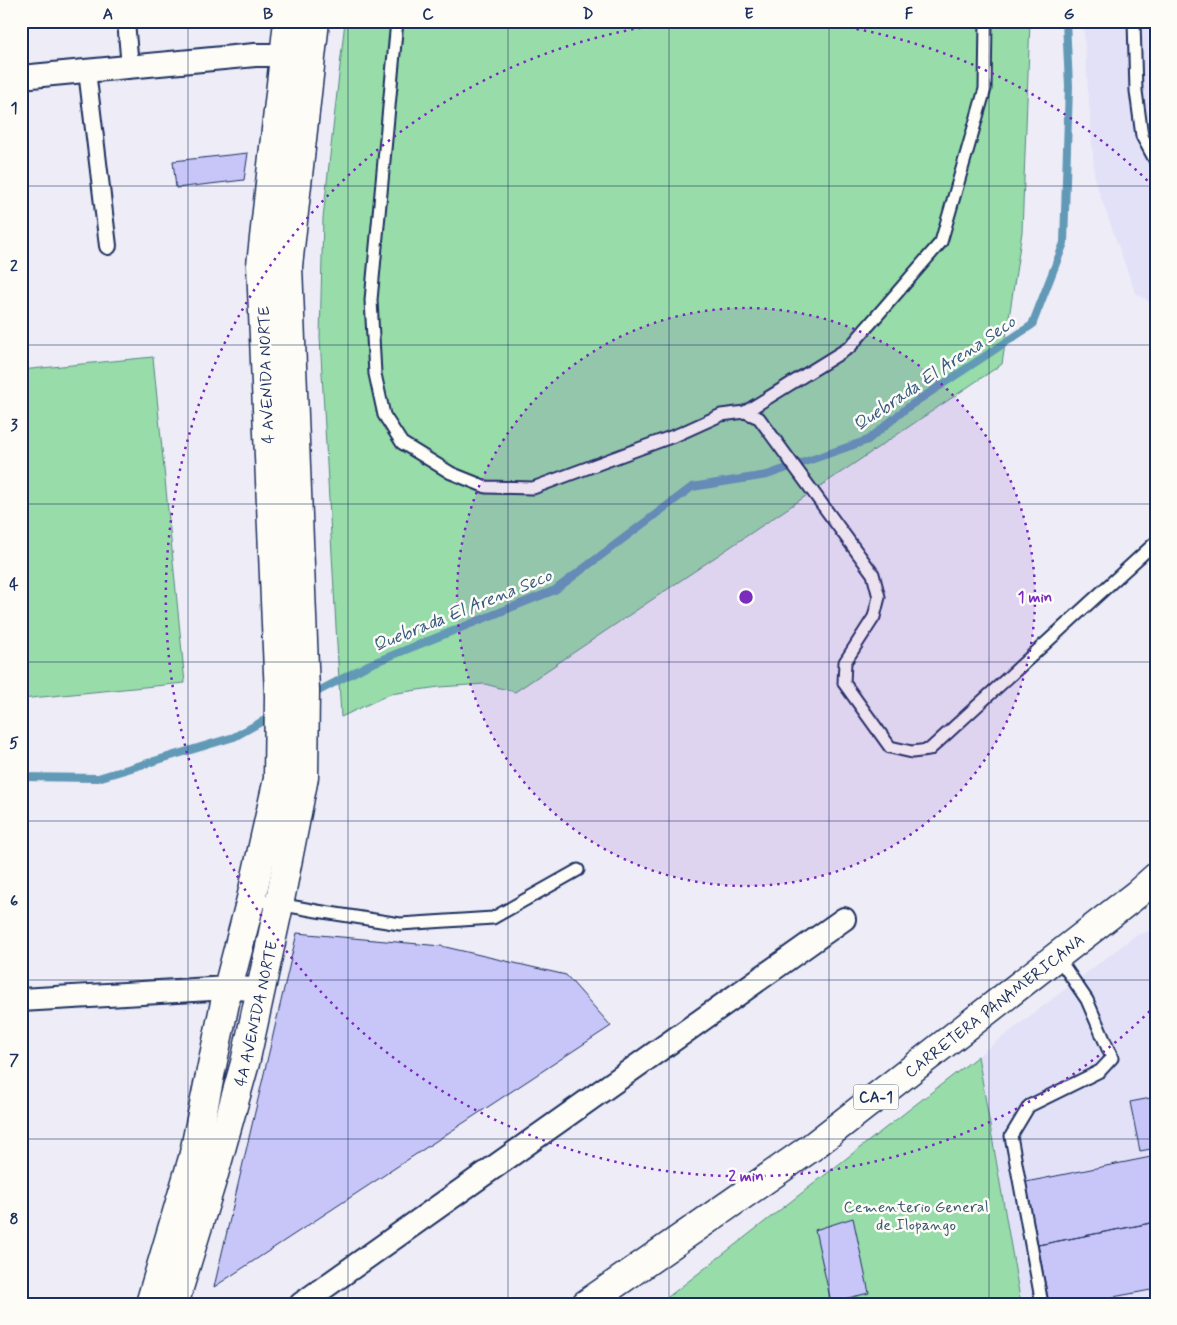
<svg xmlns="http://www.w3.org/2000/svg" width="1177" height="1325" font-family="Mynerve,sans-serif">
<rect width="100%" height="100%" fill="#edecf7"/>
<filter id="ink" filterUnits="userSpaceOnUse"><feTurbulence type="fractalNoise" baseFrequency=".02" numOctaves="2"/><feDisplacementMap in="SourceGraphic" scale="10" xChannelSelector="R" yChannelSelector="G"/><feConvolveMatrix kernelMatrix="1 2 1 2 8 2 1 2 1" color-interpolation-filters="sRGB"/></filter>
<g filter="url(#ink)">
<path fill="#e2e1f7" d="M1083,21H1156V307L1135,292L1095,181Z
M1156,929V1304H1021L978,1056L1136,935Z"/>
<path fill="#97dca9" stroke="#598684" d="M345,21H1030L1022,232L1002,364L515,692L485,684L439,687L390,694L341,717L320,337L323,218Z
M153,357L185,683L21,699V370Z
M978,1056L1021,1304H668V1297Z"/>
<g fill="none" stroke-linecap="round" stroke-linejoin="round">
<path stroke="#6299b6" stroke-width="8" d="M311,695L368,665L555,590L692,487L767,475L868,440L908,407L1032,325L1064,243L1069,86L1066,21
M21,777L98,778L234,737L272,716"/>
</g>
<path fill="#c8c6f8" stroke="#1b2f5e" d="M248,153L244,180L176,188L173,161Z
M297,933L441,946L566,975L611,1026L214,1287Z
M1156,1097V1148L1140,1151L1130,1102Z
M1156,1156V1222L1038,1245L1026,1182Z
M853,1218L869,1293L831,1302L815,1230Z
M1156,1222V1289L1076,1304H1049L1038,1245Z"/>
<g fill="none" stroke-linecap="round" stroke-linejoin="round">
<defs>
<path id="service" d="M397,21L371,300L375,374L384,415L402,443L451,473L486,487L533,488L679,434L721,415L745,412L850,347L941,242L985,89L986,21
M1134,21L1136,91L1142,136L1156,162
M745,412L759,418L873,574L879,597L874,617L845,662L844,683L890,747L912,752L929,750L1156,542
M251,899L317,911L400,924L493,918L578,870
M1042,1304L1011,1136L1029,1106L1100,1071L1112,1058L1087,1000L1057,956"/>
<path id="pedestrian" d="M126,21L130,67
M87,71L108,246"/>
<path id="minor" d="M21,77L255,55H283L302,57
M21,1000L228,988L261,989
M301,1304L844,919"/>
<g id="primary">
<path d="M150,1304L193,1158L228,988L251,899L278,779L279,696L261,265L288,21"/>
<path id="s1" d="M174,1304L214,1174L245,1063L279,905L304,777L305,691L288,266L315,21"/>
</g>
<g id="trunk">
<path id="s2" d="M586,1304L812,1147L1137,894L1156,877"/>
</g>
</defs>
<use href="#service" stroke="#1b2f5e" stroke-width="15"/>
<use href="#pedestrian" stroke="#1b2f5e" stroke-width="20"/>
<use href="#minor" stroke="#1b2f5e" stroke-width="26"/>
<use href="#primary" stroke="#1b2f5e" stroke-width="31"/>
<use href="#trunk" stroke="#1b2f5e" stroke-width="31"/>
<use href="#service" stroke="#fdfcf7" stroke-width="11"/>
<use href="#pedestrian" stroke="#fdfcf7" stroke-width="16"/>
<use href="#minor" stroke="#fdfcf7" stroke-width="22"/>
<use href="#primary" stroke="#fdfcf7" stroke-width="28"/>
<use href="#trunk" stroke="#fdfcf7" stroke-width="28"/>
</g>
</g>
<path fill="none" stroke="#1b2f5e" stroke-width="1" stroke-opacity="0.55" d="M188,21V1304M348,21V1304M508,21V1304M669,21V1304M829,21V1304M989,21V1304M21,186H1156M21,345H1156M21,504H1156M21,662H1156M21,821H1156M21,980H1156M21,1139H1156"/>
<circle cx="746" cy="597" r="289" fill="#7b2cbf" fill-opacity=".12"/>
<g fill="none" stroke="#7b2cbf" stroke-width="2.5" stroke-dasharray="2.5 5">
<circle cx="746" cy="597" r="289"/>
<path d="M1155 1006A579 579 0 1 1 680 22M812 22A579 579 0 0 1 1155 188"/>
</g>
<g text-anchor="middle" stroke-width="5" stroke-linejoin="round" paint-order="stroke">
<rect fill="#fdfcf7" stroke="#5f6c8c" stroke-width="1" x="853.5" y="1084.5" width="45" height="25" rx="4"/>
<g font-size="15" font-weight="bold" fill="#1b2f5e">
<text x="876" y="1102">CA-1</text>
</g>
<g font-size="16" fill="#1b2f5e" stroke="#fdfcf7">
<text transform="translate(265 375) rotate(-92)" y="6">4 AVENIDA NORTE</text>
<text dy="6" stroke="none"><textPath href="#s2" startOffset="506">CARRETERA PANAMERICANA</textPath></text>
<text dy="6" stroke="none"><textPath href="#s1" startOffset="302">4A AVENIDA NORTE</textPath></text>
</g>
<g font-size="16" fill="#3a5a71" stroke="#fdfcf7">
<text x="916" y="1212">Cementerio General<tspan x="916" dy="18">de Ilopango</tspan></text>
</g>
<g font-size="18" font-style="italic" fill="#385b82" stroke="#fdfcf7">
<text transform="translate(934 373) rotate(-34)" y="6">Quebrada El Arena Seco</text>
<text transform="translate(462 610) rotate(-22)" y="6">Quebrada El Arena Seco</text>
</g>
</g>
<circle cx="746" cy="597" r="8" fill="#7b2cbf" stroke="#fdfcf7" stroke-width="2.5"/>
<g font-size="15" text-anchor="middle" font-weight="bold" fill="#7b2cbf" stroke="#fdfcf7" stroke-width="5" stroke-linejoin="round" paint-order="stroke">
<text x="1035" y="602">1 min</text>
<text x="746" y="1181">2 min</text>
</g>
<rect width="1177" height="1325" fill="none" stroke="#fdfcf7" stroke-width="55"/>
<rect x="28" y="28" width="1122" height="1270" fill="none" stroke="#1b2f5e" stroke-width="2"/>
<g font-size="16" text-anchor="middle" font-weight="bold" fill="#1b2f5e">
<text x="108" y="19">A</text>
<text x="268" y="19">B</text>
<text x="428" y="19">C</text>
<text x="588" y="19">D</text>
<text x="749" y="19">E</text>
<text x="909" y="19">F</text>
<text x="1069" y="19">G</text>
<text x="14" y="113">1</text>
<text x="14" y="271">2</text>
<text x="14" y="430">3</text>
<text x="14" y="589">4</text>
<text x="14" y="748">5</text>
<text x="14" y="906">6</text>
<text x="14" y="1065">7</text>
<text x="14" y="1224">8</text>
</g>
</svg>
